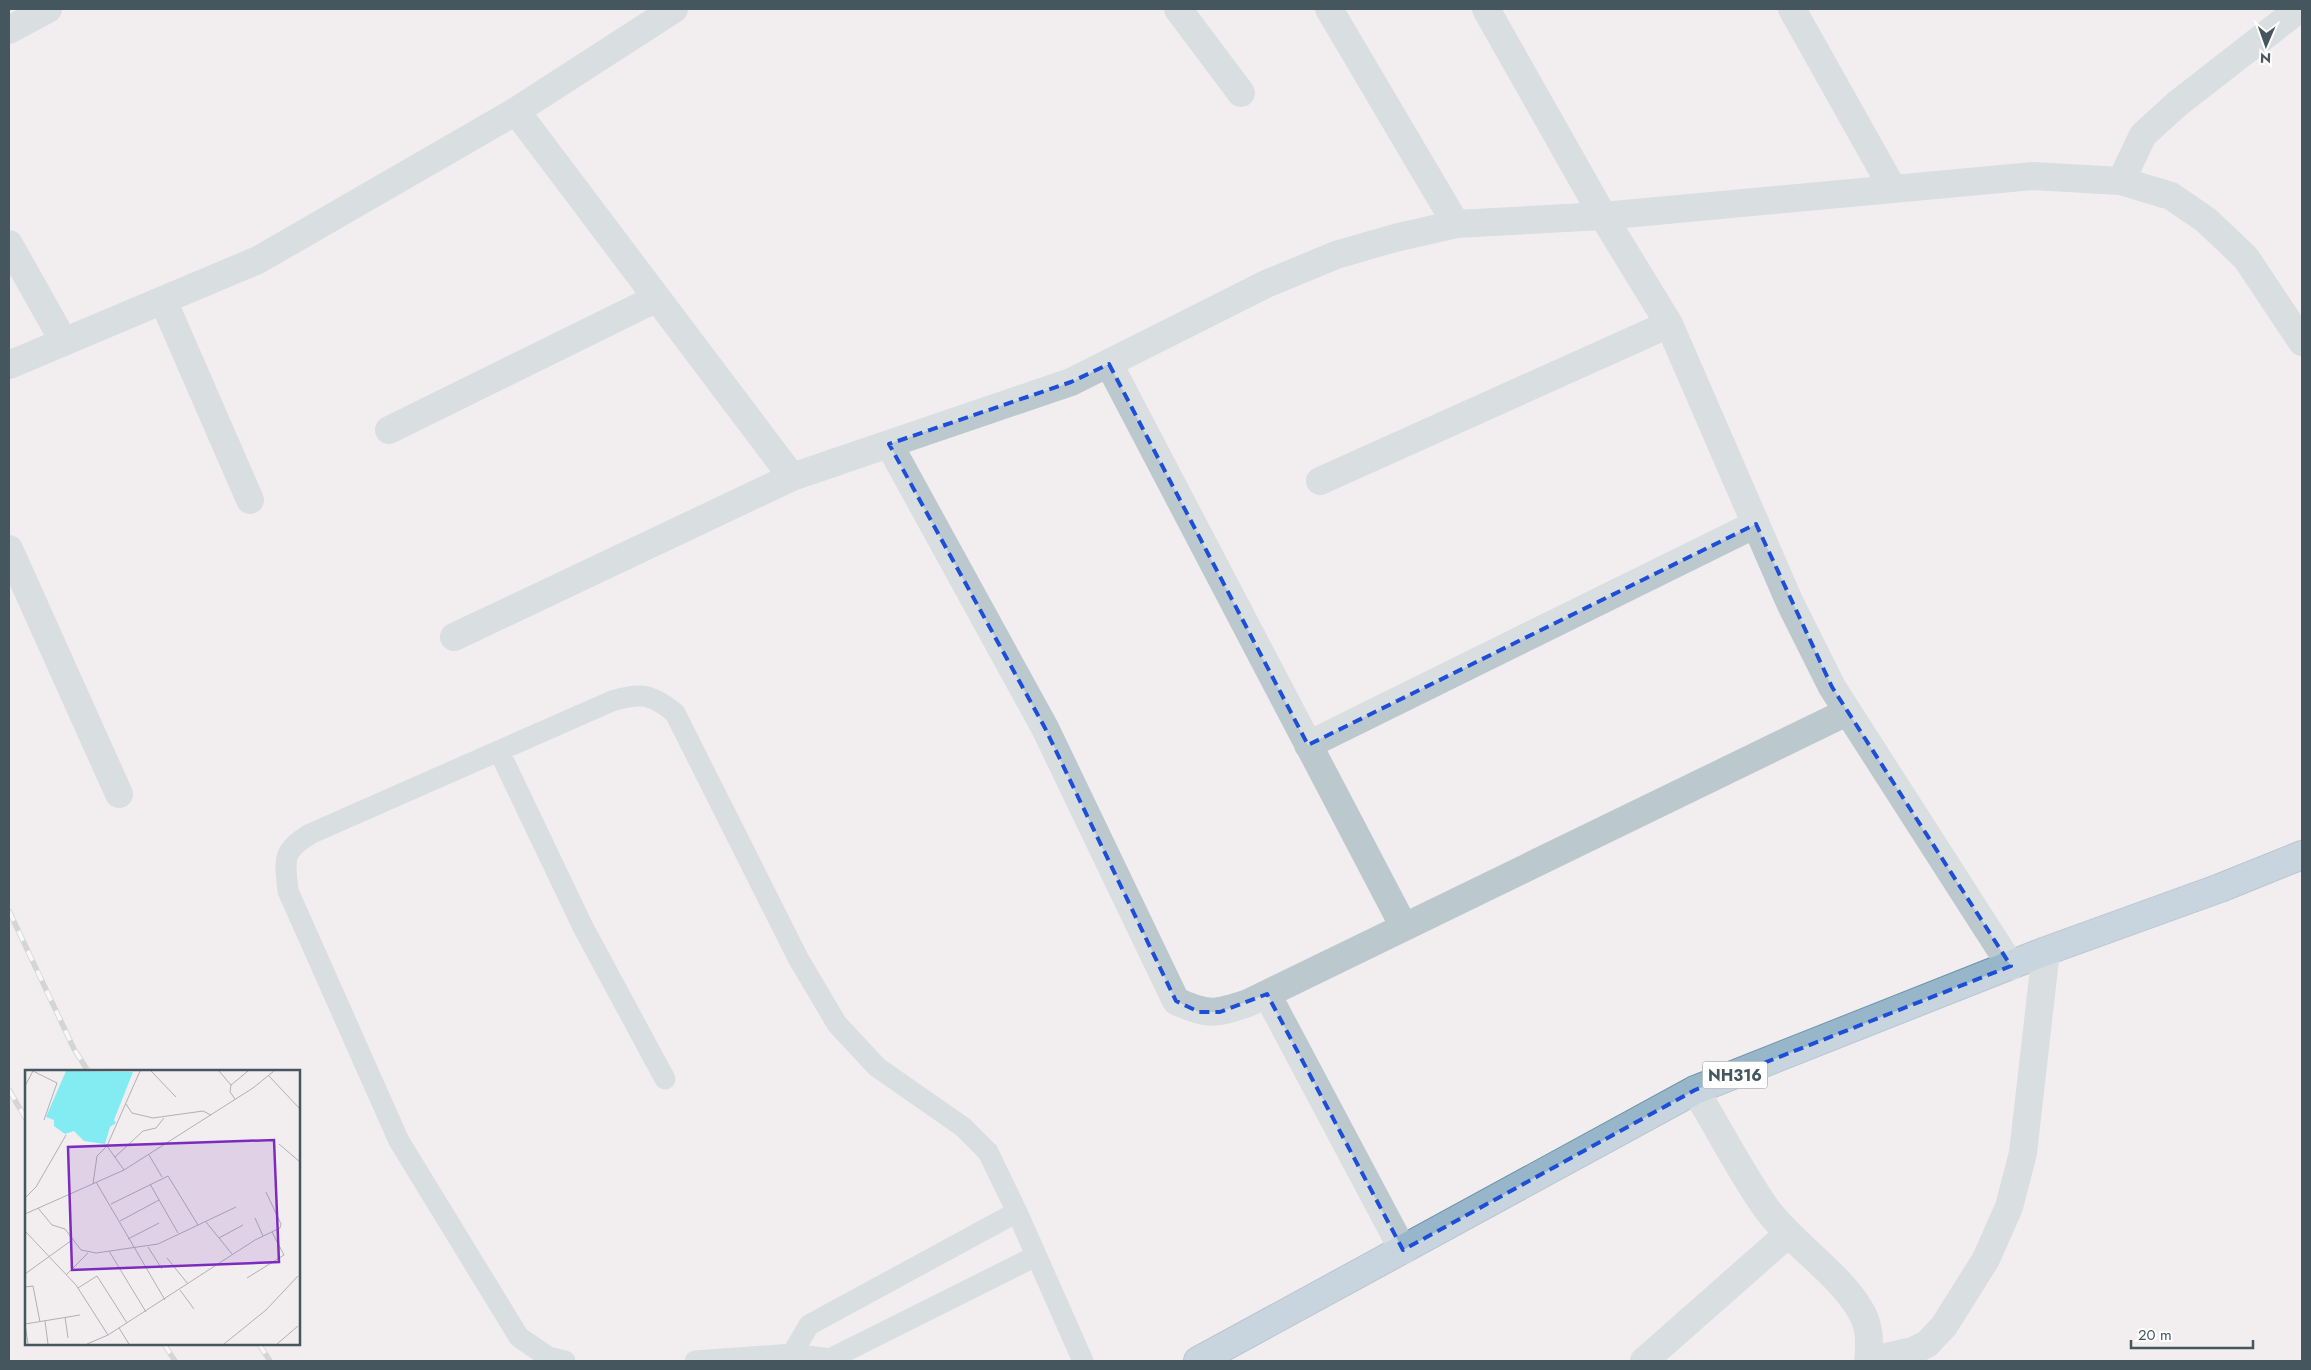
<svg xmlns="http://www.w3.org/2000/svg" width="2311" height="1370" font-family="Jost,sans-serif">
<rect width="100%" height="100%" fill="#f2eeef"/>
<g fill="none" stroke-linecap="round" stroke-linejoin="round">
<defs>
<path id="trunk" d="M1198,1361L1695,1090L2046,951L2220,888L2302,855"/>
</defs>
<use href="#trunk" stroke="#6e95ad" stroke-width="30"/>
<path stroke="#bbc9cf" stroke-width="21" d="M499,751L583,927L665,1079
M792,1354L809,1325L1017,1212
M565,1361L548,1357L519,1337L399,1141L288,891C285,859 281,852 310,834L612,701C641,692 652,694 675,713L798,958L837,1024L877,1067L963,1127L988,1152L1017,1212L1083,1361
M695,1361L792,1354L830,1359L1036,1256"/>
<path stroke="#bbc9cf" stroke-width="28" d="M1178,9L1241,93
M1329,9L1456,224
M1486,9L1603,216L1669,324L1790,603L1832,687L2011,966
M1792,9L1893,189
M9,30L48,9
M516,111L792,477
M2121,181L2143,135L2177,104L2299,9
M9,244L64,342
M163,300L250,500
M1109,364L1404,927
M9,365L258,260L516,111L674,9
M389,430L657,298
M889,444L1045,728L1176,1001C1208,1016 1215,1014 1248,1003L1847,712
M1320,481L1669,324
M9,549L119,794
M454,637L792,477L1071,382L1266,284L1336,255L1395,238L1456,224L1603,216L2033,176L2121,181L2171,196L2206,220L2246,258L2302,342
M1308,745L1756,524
M1267,994L1403,1250
M1695,1090C1719,1129 1740,1171 1766,1208C1793,1245 1841,1274 1862,1313C1870,1327 1870,1345 1868,1361
M1644,1361L1788,1234
M1869,1361L1913,1351L1927,1344L1944,1326L1986,1259L2009,1207L2023,1153L2046,951"/>
<use href="#trunk" stroke="#97b6c9" stroke-width="28"/>
<defs>
<path id="rail" d="M9,911L74,1049L88,1071
M9,1090L26,1119
M164,1344L175,1361
M259,1344L270,1361"/>
</defs>
<use href="#rail" stroke="#b0b5ba" stroke-width="5.5"/>
<use href="#rail" stroke="#fff" stroke-width="4" stroke-dasharray="11" stroke-linecap="butt"/>
</g>
<path d="M0 0H2311V1370H0ZM1109,364L1308,745L1756,524L1832,687L2011,966L1695,1090L1403,1250L1267,994L1220,1012H1199L1176,1001L1045,728L889,444L1071,382Z" fill="#f2eeef" fill-opacity=".55" fill-rule="evenodd"/>
<path fill="none" stroke="#1d4ed8" stroke-width="4" stroke-dasharray="10 6" stroke-linejoin="round" d="M1109,364L1308,745L1756,524L1832,687L2011,966L1695,1090L1403,1250L1267,994L1220,1012H1199L1176,1001L1045,728L889,444L1071,382Z"/>
<g text-anchor="middle" stroke-width="5" stroke-linejoin="round" paint-order="stroke">
<rect fill="#fff" stroke="#7d898e" stroke-width="1" x="1702.5" y="1061.5" width="65" height="27" rx="4"/>
<g font-size="16" font-weight="bold" fill="#45565e">
<text x="1735" y="1081">NH316</text>
</g>
</g>
<g transform="translate(25 1070)">
<rect width="275" height="275" fill="#f2eeef"/>
<path d="M41,1L108,2L89,50L91,53L85,57L80,74L59,71L49,61L40,64L29,56V50L21,47Z" fill="#83ecf3"/>
<path fill="none" stroke="#adb1b5" stroke-width="1" d="M8,1L32,13L19,50M126,1L151,27M194,1L206,15L205,22L210,29M244,6L275,39M206,15L223,1M0,16L8,1M101,34L107,43L128,48L178,41L186,45M254,74L275,92M124,85L137,107M90,87L118,61L131,58L139,48M99,100L82,76L115,1M71,112L140,230M68,114L72,86L82,76M125,114L153,163M1,127L11,117L41,65M86,134L143,106L173,155M13,138L27,155L40,159L56,180L71,183L133,174L211,137M0,144L99,100L228,18L249,1M230,148L238,166M95,151L134,130M181,152L207,184M0,161L51,215L83,265M194,168L218,155M103,169L134,153M123,177L137,199M84,181L121,242M142,188L163,214M0,204L47,170M41,205L63,183M222,208L259,185L247,162M0,217L8,216L15,252M53,218L72,206L102,253M155,220L169,239M40,247L43,268M20,251L23,274M0,254L55,245M0,254L3,274M94,258L104,274M62,274L83,265L230,170L255,158L256,154L241,122M199,274L241,240L273,206M252,274L273,256"/>
<path fill="#7b2cbf" fill-opacity="0.15" stroke="#7b2cbf" stroke-width="2.5" d="M249,70L254,192L47,200L43,77Z"/>
<rect width="275" height="275" fill="none" stroke="#45565e" stroke-width="2.5"/>
</g>
<rect width="2311" height="1370" fill="none" stroke="#45565e" stroke-width="20"/>
<g transform="translate(2266 45) rotate(182)" stroke="#ffffff" stroke-width="4" paint-order="stroke">
<path d="M0-4L9 19L0 12L-9 19Z" fill="#45565e"/>
<text y="-8" font-size="14" font-weight="bold" text-anchor="middle" fill="#45565e">N</text>
</g>
<path d="M2131 1340v8h122v-8" fill="none" stroke="#45565e" stroke-width="2.5"/>
<text x="2138" y="1340" font-size="15" fill="#45565e" stroke="#ffffff" stroke-width="4" paint-order="stroke">20 m</text>
</svg>
